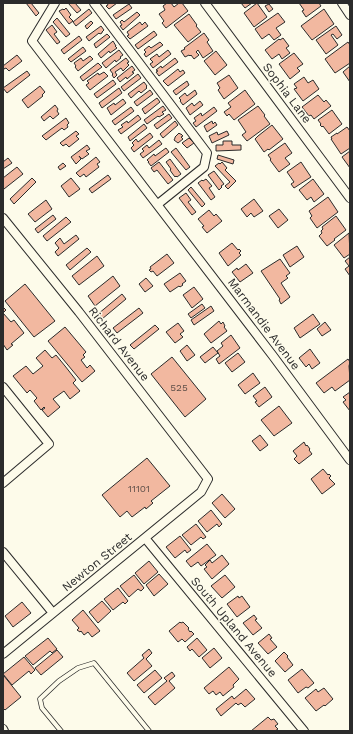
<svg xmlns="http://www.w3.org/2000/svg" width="353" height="734" font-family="'Work Sans',sans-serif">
<rect width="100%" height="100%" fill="#fdfbea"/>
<path fill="#f2b8a0" stroke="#2b2b2b" d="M26,3H31L39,13L36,16Z
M68,3H75L81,10L77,13Z
M107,3H117L109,9L106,6L108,5Z
M167,3H171L174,7L179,3H182L188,11L166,28L162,23L164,21L159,14L165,10L163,6Z
M241,3H252L245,8Z
M257,3L267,17L254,27L244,13Z
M299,3H319L321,6L306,17L302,11L304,10Z
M129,4L132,8L116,19L113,15Z
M269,4L273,9L269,12L265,6Z
M66,8L71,15L69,17L73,21L69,24L59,11L63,9L64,10Z
M89,9L92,13L76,26L73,22Z
M324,9L334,24L312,40L301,26Z
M137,12L140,15L123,30L120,26L122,25L120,22L122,20L124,22Z
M278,13L285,22L276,28L281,35L274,40L269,34L262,39L255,29Z
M189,14L197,25L196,26L201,32L188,42L174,25Z
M57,18L70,34L66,37L53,22Z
M91,21L93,23L87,29L85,26Z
M140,22L142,25L145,22L148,26L130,39L127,36L129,35L127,32Z
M52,25L57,32L54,34L60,42L57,44L46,30Z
M101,26L104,30L102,32V33L100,34L99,33L89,41L86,37Z
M336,26L342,35L337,39L333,34L331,35L338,45L326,54L316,40Z
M154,31L157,35L138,49L135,45Z
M204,33L209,40L207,42L213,51L203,58L198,50L196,52L199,55L194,59L191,55L190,56L189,55L185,57L181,51L185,49L184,48Z
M107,34L110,37L96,48L94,44Z
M79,36L82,40L64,54L61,50Z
M283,38L289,46L286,48L290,53L282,59L279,54L272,59L265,50L279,39L280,40Z
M113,41L116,46H115L117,48L110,53L109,51L101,58L98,54Z
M160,42L163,45L146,57L144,54L146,52L144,50L149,46L151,48Z
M348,42L350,45V63L335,73L325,59Z
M83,47L86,51L71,62L68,59Z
M119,50L123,55L120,57L121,58L116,62L115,60L106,68L102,63Z
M168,50L171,54L153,68L150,64L153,62L150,59L157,54L159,57Z
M216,51L227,65L215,75L204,61Z
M294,53L303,64L297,68L300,71L290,79L279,64Z
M17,55L22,61L9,71L6,68L4,69L3,66Z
M90,56L93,59L78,71L75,67L76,66L74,63L81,58L83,61Z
M126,58L129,62L127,63L129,65L123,71L121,68L115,72L117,75L114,78L112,75L113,74L110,70Z
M175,58L178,62L159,76L156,72L158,71L156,70L161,66L162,68Z
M98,63L102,67L83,81L80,77Z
M132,66L135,70L132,72L134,73L127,79L126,77L120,82L117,78Z
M350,66V82L343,72Z
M178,69L180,72L183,70L185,73L168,86L163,81Z
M27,71L30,75L7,93L3,88Z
M104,72L108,76L90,90L86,85L89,83L87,81L98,73L99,75Z
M138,74L141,78L124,91L121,87Z
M229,75L238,88L224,99L218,90L220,88L217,83Z
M304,77L308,83L313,80L319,89L303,101L294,89L297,88L294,84Z
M113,80L116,84L97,98L94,94Z
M187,81L189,85L176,95L173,91Z
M144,82L147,86L146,87L147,88L141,93L139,91L131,98L128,94Z
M40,86L45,92L42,95L43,96L28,108L22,100Z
M119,88L122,93L102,108L99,103Z
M150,90L153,94L137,106L134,102Z
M195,90L197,94L183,105L180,101L181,100L179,98L185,93L187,96Z
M245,90L255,104L234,120L229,114L227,116L224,112L231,107L228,103Z
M318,95L324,102L326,100L331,106L314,119L311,115L309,116L302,107Z
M157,98L160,102L145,114L142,109Z
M123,99L126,103L111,115L107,108L114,103L115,105Z
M200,101L203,105L190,115L186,108L192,103L194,106Z
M55,105L58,109L57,111L59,114L53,119L50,116L44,121L41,117Z
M163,106L166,110L162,112L164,114L159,117L158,116L147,124L144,120Z
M258,106L265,115L264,116L270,124L247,141L242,135L246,132L238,120Z
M131,107L134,111L115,125L112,121Z
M214,107L217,111L196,127L193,123L196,121L194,118L201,113L202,116Z
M332,110L342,124L329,134L323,126L322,127L320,125L321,124L318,120Z
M169,114L172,118L157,129L154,125Z
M138,115L141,119L121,134L118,130L123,127L121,125L127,121L128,123Z
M66,118L69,123L67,125L68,127L64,130L62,128L46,140L42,136Z
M175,121L178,125L163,138L160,134Z
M212,121L213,124L215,122L217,125L207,132L204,126Z
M144,124L147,128L130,141L128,137Z
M272,125L283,139L269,150L268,149L264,152L255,139L258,136Z
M347,127L350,131V135L349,136L350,137V148L341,154L331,139H332L331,137L337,133V134Z
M76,131L79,134L76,136L79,139L69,147L66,144L63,146L60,143Z
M227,131L229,135L212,143L209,136L217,132L218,135Z
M150,133L153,137L134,152L131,148L134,145L132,143L136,139L138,142Z
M179,133L180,134H181L183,136L181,137L183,139L178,143L174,140L175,138V137Z
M189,138L194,143L187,148L182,143Z
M159,140L162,144L143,158L140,154L144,151L142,149L147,145L149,148Z
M223,141H232V145H241V150L216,151V145H223Z
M285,143L292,153L285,158L290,164L279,172L270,160L271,159L268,155Z
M87,145L90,149L86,151L89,154L82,159L79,156L81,159L76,164L71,157Z
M166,148L169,152L151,166L148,162H149L147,160L154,154L155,156Z
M176,148L190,167L186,170L171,152Z
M350,151V168L342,157Z
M218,155L234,160L233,164L217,159Z
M96,157L100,162L97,164L99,167L86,177L84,174L80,177L76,173Z
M8,158L12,163L3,169V162Z
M170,159L181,174L177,177L176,176L175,177L172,173L170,170L171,169L166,162Z
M159,162L173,180L168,184L157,170L154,172L151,168Z
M222,162L227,168L225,170L236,181L228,189L225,186L230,182L215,166L219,163L220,164Z
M301,162L311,177L294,188L291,184L294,182L287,172Z
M63,163L66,166L60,170L58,167Z
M17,167L23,174L4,189L3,188V178Z
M214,171L224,184L221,186L222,187L219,190L208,175Z
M108,175L111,179L92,193L89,189Z
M32,178L36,182L14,204L10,199Z
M71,178L80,189L69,197L61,186Z
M206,179L212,186L209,188L215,197L211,200L198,183L202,180L203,181Z
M313,179L324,194L314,202L311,197L307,200L299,190Z
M191,187L205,204L202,207L188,190Z
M186,193L191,200L188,202L196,212L192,215L179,198Z
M328,197L338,212L317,228L310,218L312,216L309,211Z
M254,199L263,211L254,217L251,213L247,217L241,209Z
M46,200L52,209L35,222L28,214Z
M279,209L288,220L278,228L269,216Z
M209,210L214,216L216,214L222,221L207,233L202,227L204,226L198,219Z
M53,215L56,219L38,233L35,229Z
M336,216L346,230L334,239L335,240L327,246L319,236L322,233L321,231L323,229L322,227Z
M66,217L71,222L47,241L43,236Z
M349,233L350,254L344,258L334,245Z
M76,235L79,239L58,256L55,252L59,248L55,243L60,238L64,244Z
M232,243L238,250L239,249L241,251L239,253L241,255L228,266L219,253Z
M297,246L304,257L290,267L283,255Z
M87,248L91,252L70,270L66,265Z
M167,254L174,263L157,276L153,271L151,272L149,270L151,269L150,267Z
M97,256L104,266L79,285L72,276Z
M350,257V276L345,269L349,266L345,261Z
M280,259L290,273L286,276L288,278L281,283L290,297L281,304L279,300L280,299L261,271Z
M246,264L253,273L240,282L232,272L237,268L238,270Z
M180,273L186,281L182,284L183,285L180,287L179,286L170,292L164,284Z
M113,276L120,286L95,306L88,296Z
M146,278L153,286L145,292L139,284Z
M25,284L55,321L34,337L5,301Z
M194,287L203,299L192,308L183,295Z
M122,294L126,299L102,319L98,314Z
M202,304L205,308L191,318L188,314Z
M211,306L214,311L194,325L191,320Z
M3,307L6,310L3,313L11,322L14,320L24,333L11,344L13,345L7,350L3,344Z
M139,308L143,313L117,333L113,328Z
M313,314L320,324L300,338L294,328Z
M219,321L221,324L223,322L225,326L224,327L227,331L211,343L204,334Z
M325,322L331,330L322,336L317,329Z
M178,323L184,331L180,334L183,337L175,343L166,332Z
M155,325L159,329L134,349L130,345Z
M65,327L86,352L83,355L85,357L81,360L87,368L90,365L95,371L82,382L48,341Z
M231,335L240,348L219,364L216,359L220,356L217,351L223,346L221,343Z
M187,345L195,355L187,361L180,351Z
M213,347L218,353L205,363L200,357Z
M310,349L320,363L312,369L309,364L306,367L299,358Z
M45,350L52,358L56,355L65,366L76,380L73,383L80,391L70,399L64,391L53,399L60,407L48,417L42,410L45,408L44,407L41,410L34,401L37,398L30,390L27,393L13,376L26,366L33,374L43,366L36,358Z
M238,353L245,362L232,372L225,363Z
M172,357L206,399L185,417L151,374Z
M348,359L350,362L349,366L350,380L335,391L332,387L324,393L316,383Z
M253,373L260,383L245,394L238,385Z
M265,387L272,397L259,407L255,402L257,401L253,396Z
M350,392V411L343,402L346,400L343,397Z
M279,406L292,423L274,436L261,420Z
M260,435L268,445L260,451L252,441Z
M304,442L306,446L307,445L310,449L309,450L312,454L299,464L294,459L297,456L293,451Z
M147,458L170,486L151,501L153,503L146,509L145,507L132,517L127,511L120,517L102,495Z
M323,469L328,475L329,474L331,476L329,478L335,484L322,494L311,479Z
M222,494L235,509L225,518L212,503Z
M211,510L222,524L219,527L217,524L207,532L198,521Z
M196,524L206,537L203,539L201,537L191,545L182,535Z
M180,536L191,550L187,553L185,550L175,558L166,547Z
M207,544L216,555L201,566L198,562L191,567L186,561Z
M222,555L229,564L212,579L204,569L207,567L205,565L210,560L212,563Z
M149,561L158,572L144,584L135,573Z
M159,574L168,584L154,596L146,585Z
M134,575L144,588L141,591L138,589L129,597L120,586Z
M225,575L235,587L222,598L211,586Z
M118,588L128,601L125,604L123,602L113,610L104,599Z
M238,596L239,598L242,596L250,607L237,617L227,604Z
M102,601L111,611L98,623L89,612Z
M22,602L31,613L13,627L5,616Z
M83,610L100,631L92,637L88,632L84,635L81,631L80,632L77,630L79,628L72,620Z
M254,615L257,619L255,620L262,628L253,635L243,623Z
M180,622L181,623L183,622L189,628L188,629L190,632L191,631L194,634L185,642L182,639L178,642L169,631Z
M269,634L272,638L270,639L277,647L268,654L258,643Z
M48,638L57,649L52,653L50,651L33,665L25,656Z
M197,638L207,650L199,657L192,649L190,651L187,647Z
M214,648L222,658L210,668L202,658Z
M149,649L152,653L146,659L152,666L134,681L127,673L144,658L142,655Z
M57,650L63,657L41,675L35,668Z
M284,652L288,656L287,657L293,665L285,672L275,661Z
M24,657L35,670L31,674L29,671L12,685L3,674Z
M229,667L239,679L233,685L234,687L223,696L220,692L216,695L213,691L209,694L204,688Z
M302,669L314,683L308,688L306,687L298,693L288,680Z
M155,670L162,678L144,693L137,685Z
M172,672L175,676L169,681L175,688L155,705L148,697L167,681L164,678Z
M4,676L21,697L5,710L3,708V677Z
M324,688L333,699L325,706L324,705L316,711L305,698L316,689L318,692Z
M246,689L255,699L245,707L241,703L238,705L236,703L221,716L216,709L232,696L234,699Z
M268,717L271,720L274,719L278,724L275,726L278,729L275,731H251Z"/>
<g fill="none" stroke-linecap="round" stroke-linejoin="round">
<defs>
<path id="lane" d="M61,731L42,708L40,699L59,681L78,668L94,663L149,731"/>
<path id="street" d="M55,3L32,41L273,356L350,460
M94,3L207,153L204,167L158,204
M205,3L350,198
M342,3L350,15
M3,218L79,312L208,479L201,492L3,654
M3,387L49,444L3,483
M145,538L304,731
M3,552L53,613
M3,729L4,731"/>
</defs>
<use href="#lane" stroke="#2b2b2b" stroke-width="5.5"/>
<use href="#street" stroke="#2b2b2b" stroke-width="10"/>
<use href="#lane" stroke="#fdfbea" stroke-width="4"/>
<use href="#street" stroke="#fdfbea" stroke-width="8"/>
<path stroke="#c62828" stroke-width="1" stroke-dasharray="14 3 2 3" stroke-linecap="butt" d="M3,4L4,3"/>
</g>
<g text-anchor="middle" stroke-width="3" stroke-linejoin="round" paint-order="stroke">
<g font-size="10" fill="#5d4e48">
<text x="179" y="391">525</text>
<text x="139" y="492">11101</text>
</g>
<g font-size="12" fill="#2b2b2b" stroke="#fdfbea">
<text transform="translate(287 93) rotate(53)" y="4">Sophia Lane</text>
<text transform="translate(264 324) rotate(53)" y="4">Marmandie Avenue</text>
<text transform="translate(119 344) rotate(52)" y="4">Richard Avenue</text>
<text transform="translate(97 562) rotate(-39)" y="4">Newton Street</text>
<text transform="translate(234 627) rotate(50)" y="4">South Upland Avenue</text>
</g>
</g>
<rect width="353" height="734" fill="none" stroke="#2b2b2b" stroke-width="8"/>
</svg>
